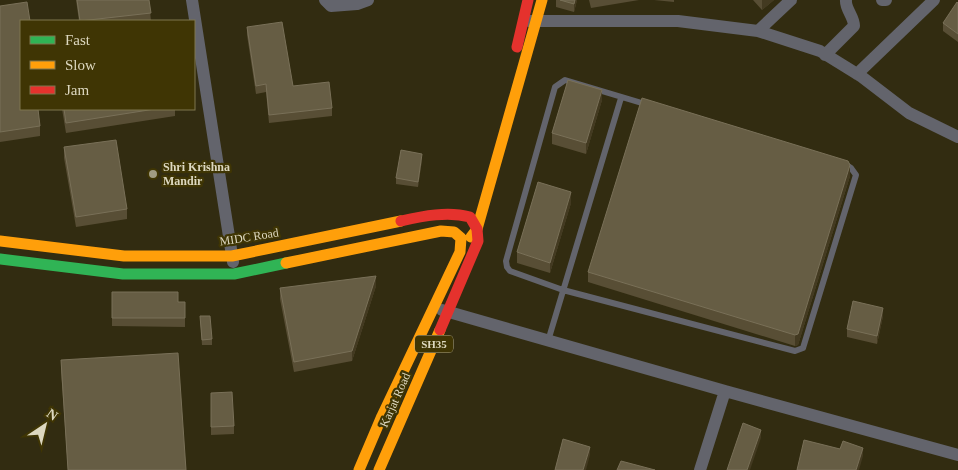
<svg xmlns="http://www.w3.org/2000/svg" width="958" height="470" font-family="'Times New Roman',serif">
<rect width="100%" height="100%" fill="#322c11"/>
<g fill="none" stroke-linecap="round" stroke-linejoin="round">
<path stroke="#63646c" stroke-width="6" d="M565,80L845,164L851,168L856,175L803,348L795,351L563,290L510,271L507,267L506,261L555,87Z
M548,341L621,98"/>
<path stroke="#63646c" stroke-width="12" d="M192,0L233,262
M325,0L331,6L357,4L368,0
M882,0H886
M529,21H678L758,31L820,51L862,77L909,113L958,137
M758,31L791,0
M825,55L854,26C854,16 845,9 846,0
M857,74L934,0
M442,310L725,391L700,470
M725,391L958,455"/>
<path stroke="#30b455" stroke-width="11" d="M0,259L123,274H234L286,263"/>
<path stroke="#ff9f0a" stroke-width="11" d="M471,237L477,229L542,0
M0,241L124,256H232L401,221
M286,263L441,231L454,232L461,238L460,252L382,416L359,470
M379,470L440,330"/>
<path stroke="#e5322d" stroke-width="11" d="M517,47L528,0
M401,221C423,216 448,211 470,217L477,229L478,241L440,330"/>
</g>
<path fill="#584e35" d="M76,0H149L151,21H79Z
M556,0H577L574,12L556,7Z
M589,0H639L591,8Z
M654,0H674V2Z
M753,0H774L762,10Z
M958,3V42L943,31V23Z
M0,6L21,21L40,126V136L0,142Z
M247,27L293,86L332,108V116L269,123L266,92L256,94L247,35Z
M602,100L586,154L552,144V133Z
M62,109H175V116L66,133Z
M64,147L127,209V219L76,227L64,158Z
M422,160L418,187L396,184V178Z
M850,176L798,345L795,346L588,282V272Z
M571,203L550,273L517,263V252Z
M376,286L352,361L294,372L280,299V288Z
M112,292L178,302H185V327L112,326Z
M200,316L212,339V345H202Z
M883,316L877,344L847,337V329Z
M61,360L186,470H68L61,371Z
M211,393L234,426V434L211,435Z"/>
<path fill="#433a21" d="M575,0H577L574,12V4Z
M762,0H774L762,10Z
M602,90V100L586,154V143Z
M422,154V160L418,187V182Z
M850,165V176L798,345L795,346V335Z
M571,192V203L550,273V263Z
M376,276V286L352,361V351Z
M883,308V316L877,344V336Z
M761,430V438L750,470H747Z
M590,447V455L586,470H583Z
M863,448V456L859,470H856Z"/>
<path fill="#665d44" stroke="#797058" d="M77,0H149L151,13L80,21Z
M560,0H575L574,4Z
M27,2L30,21H21V109H38L40,126L0,132V6Z
M957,2L958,3V34L943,23Z
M282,22L293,86L329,82L332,108L269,115L266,84L256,86L247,27Z
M568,80L602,90L586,143L552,133Z
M642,98L848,161L850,165L798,334L795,335L588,272Z
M64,109H155L66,123Z
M116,140L127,209L76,217L64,147Z
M401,150L422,154L418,182L396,178Z
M538,182L571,192L550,263L517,252Z
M376,276L352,351L294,362L280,288Z
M112,292H178V302H185V318H112Z
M853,301L883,308L877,336L847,329Z
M200,316H210L212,339L202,340Z
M178,353L186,470H68L61,360Z
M232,392L234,426L211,427V393Z
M743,423L761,430L747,470H727Z
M563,439L590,447L583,470H555Z
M804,440L840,449L843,441L863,448L856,470H797Z
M621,461L655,470H617Z"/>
<circle fill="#a19c83" stroke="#3f3504" stroke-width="2" cx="153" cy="174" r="5"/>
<g text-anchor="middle" stroke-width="4.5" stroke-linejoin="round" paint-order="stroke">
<rect fill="#3f3504" stroke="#aea788" stroke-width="1" x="415" y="335.5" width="38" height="17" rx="4"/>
<g font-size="11" font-weight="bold" fill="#ddd8c0">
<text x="434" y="348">SH35</text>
</g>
<g font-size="12" font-weight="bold" fill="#ddd8c0" stroke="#3f3504" text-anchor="start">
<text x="163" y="171">Shri Krishna<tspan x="163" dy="14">Mandir</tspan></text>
</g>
<g font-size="12" fill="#ddd8c0" stroke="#3f3504">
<text transform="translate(249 237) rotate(-9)" y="4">MIDC Road</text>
<text transform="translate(395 400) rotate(-66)" y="4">Karjat Road</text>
</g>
</g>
<rect x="20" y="20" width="175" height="90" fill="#3f3504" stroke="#7e764f"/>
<rect x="30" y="36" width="25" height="8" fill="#30b455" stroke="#7e764f"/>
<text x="65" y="45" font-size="15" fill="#ddd8c0">Fast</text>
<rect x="30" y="61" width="25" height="8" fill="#ff9f0a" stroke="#7e764f"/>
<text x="65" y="70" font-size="15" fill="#ddd8c0">Slow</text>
<rect x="30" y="86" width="25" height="8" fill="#e5322d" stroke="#7e764f"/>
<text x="65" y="95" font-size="15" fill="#ddd8c0">Jam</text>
<g transform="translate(45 425) rotate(35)" stroke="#3f3504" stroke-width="4" paint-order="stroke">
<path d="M0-4L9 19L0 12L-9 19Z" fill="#ddd8c0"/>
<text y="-8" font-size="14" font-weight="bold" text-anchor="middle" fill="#ddd8c0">N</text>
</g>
</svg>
